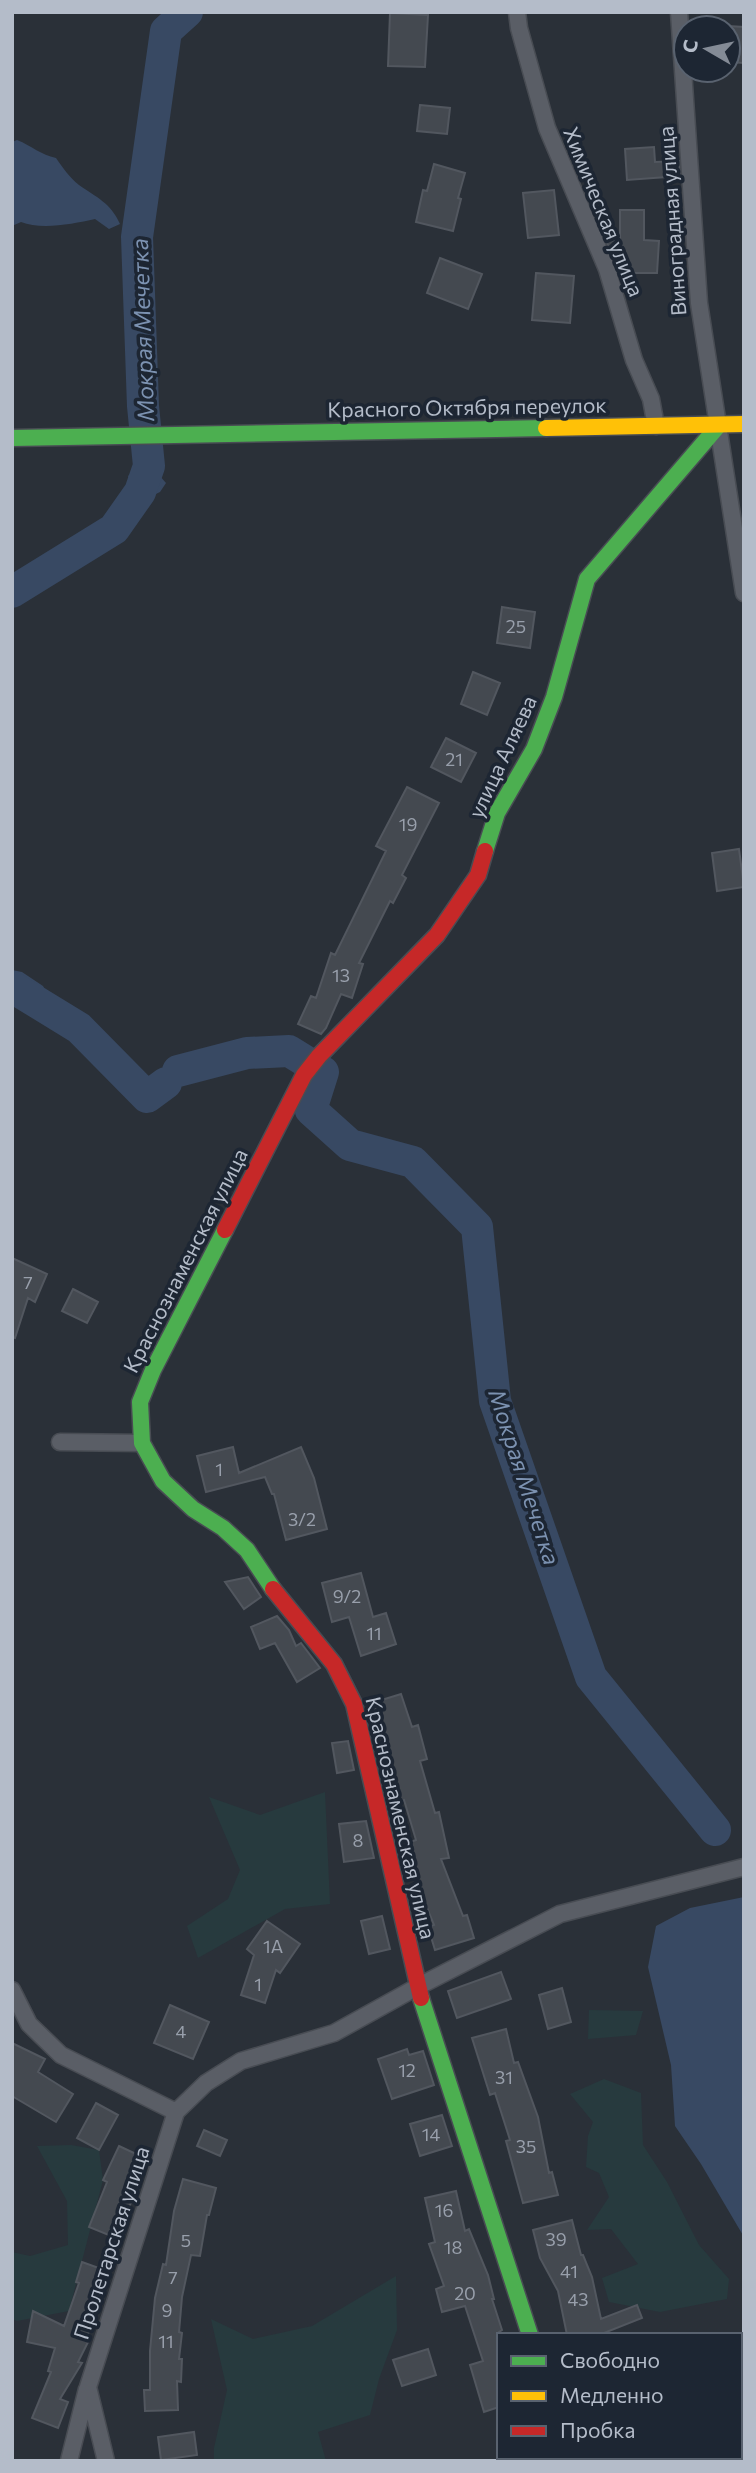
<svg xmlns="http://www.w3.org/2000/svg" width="756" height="2473" font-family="Commissioner,sans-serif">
<rect width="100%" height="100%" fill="#2a3038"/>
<path fill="#273a3e" d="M325,1792L330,1904L285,1909L198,1958L187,1926L228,1899L240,1870L209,1797L260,1815Z
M589,2010L643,2011L636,2035L588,2039Z
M604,2079L641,2093L643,2145L667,2182L699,2245L729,2279L727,2299L660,2312L609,2302L602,2278L638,2264L611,2229L587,2230L609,2197L599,2173L586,2167L588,2136L593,2122L570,2094Z
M71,2145L99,2150L103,2180L69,2311L17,2321L12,2319V2252L30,2256L68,2245L67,2201L37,2146Z
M396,2276L397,2330L379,2379L370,2415L318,2432L326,2461H214V2448L227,2390L211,2319L253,2339L312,2326Z"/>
<path fill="#384963" d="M17,140C32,146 41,155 56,158C63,168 69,177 79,185C96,197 111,203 120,224L109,229L95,219C73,224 41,230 21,222L12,226V142Z
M159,455V475L166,483L160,492L135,504L126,494L132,486L128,476L135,470L136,456Z
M12,970L22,972L43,986L47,994L76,1016L81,1025L72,1032L34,1011L12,993Z
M744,1897V2237L701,2164L675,2126L671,2065L648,1967L656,1926L690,1908Z"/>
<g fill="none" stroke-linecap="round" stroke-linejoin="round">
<path stroke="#384963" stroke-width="32" d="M12,592L114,529L140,492L149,466L143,406L137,237L166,31L187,12
M12,987L79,1028L147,1097L166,1083
M178,1071L247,1053L289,1051L323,1072L311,1110L350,1145L413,1162L477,1227L495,1401L591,1677L715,1830"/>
</g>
<path fill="#444950" stroke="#52575f" stroke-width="2" d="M390,13L428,15L425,67L388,66Z
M728,26L744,27V63L728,62Z
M420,105L450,108L447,134L417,131Z
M654,147L655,162L679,161L680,176L627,180L625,149Z
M434,164L465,173L458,198L461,199L453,231L416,222L423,190L427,191Z
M554,190L559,235L528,238L523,193Z
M620,210H644V240L659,241L657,273H632V268L617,265L606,241L620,240Z
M440,258L482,274L468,309L427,293Z
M536,273L574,276L570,323L532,320Z
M502,607L535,612L530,648L497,643Z
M473,672L500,683L487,715L461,704Z
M446,738L476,753L461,782L431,767Z
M407,787L439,803L402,875L406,878L393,903L390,901L359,963L363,964L352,998L341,994L326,1028L321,1034L298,1024L311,996L316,998L331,953L335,955L386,851L376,846Z
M739,849L744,887L717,891L712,853Z
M12,1258L47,1274L35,1302L28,1298L15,1338L12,1337Z
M73,1289L98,1302L87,1323L62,1311Z
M233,1447L239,1473L301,1447L314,1478L327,1529L286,1540L274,1494H272L265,1477L206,1492L197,1456Z
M361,1573L373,1617L386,1613L396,1644L361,1656L349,1617L332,1622L322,1583Z
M248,1577L261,1597L244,1609L225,1582Z
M277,1616L289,1630L296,1646L301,1643L320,1668L297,1682L275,1643L260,1649L251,1627Z
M401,1694L412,1727L418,1725L427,1759L420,1761L435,1813L439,1812L449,1858L441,1859L463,1916L467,1915L474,1938L435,1950L428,1927L434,1925L420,1891L410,1842L416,1840L404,1800L398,1802L392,1782L396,1781L382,1726L379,1727L372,1703Z
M348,1741L354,1770L337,1773L332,1743Z
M366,1821L374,1858L344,1862L339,1824Z
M382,1916L390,1949L369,1954L361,1921Z
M267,1921L300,1944L280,1973L276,1970L265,2003L241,1995L254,1955L247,1949Z
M501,1972L511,1999L457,2018L448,1991Z
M562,1988L571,2022L548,2029L539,1995Z
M170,2005L209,2022L193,2059L154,2043Z
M506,2029L514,2063L518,2062L538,2117L549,2173L552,2172L558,2195L523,2203L506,2141L510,2140L495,2093L490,2095L472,2038Z
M12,2043L45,2059L38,2072L73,2094L56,2122L12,2096Z
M407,2049L409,2055L423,2051L434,2085L392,2099L378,2059Z
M96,2103L118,2115L99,2150L77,2138Z
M442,2115L452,2146L420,2156L410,2124Z
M204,2130L227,2140L220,2156L197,2146Z
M119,2146L149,2160L116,2238L89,2227L107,2182L103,2180Z
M183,2179L216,2188L209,2215H207L200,2256L191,2255L182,2297L179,2332L182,2333L179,2359H182L181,2382L177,2381L178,2410L145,2411L144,2390H150V2351L155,2298L163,2264L166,2265L174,2211Z
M456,2191L465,2231L469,2229L488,2275L494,2299H492L502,2330L499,2332V2407L484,2412L470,2365L483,2361L465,2306L442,2312L436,2289L444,2286L429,2244L435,2242L425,2198Z
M572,2220L581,2255H583L592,2277L601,2319L637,2305L642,2318L599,2335H567L558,2291L540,2258L533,2230Z
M82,2262L110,2272L87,2337L90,2338L78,2362L82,2363L60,2399L68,2402L58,2428L32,2418L51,2372L48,2371L55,2348L27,2342L33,2311L64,2326L79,2283L76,2282Z
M428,2349L436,2375L402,2386L393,2360Z
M194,2432L197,2455L161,2460L158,2437Z"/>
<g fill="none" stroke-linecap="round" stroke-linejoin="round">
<defs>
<path id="street" d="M517,12L519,28L547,128L607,269L634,360L651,399L656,426
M679,12L699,303L744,593
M60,1442L142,1443
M12,1990L29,2024L61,2055L176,2112
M569,2457L570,2461
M69,2461L87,2389
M106,2461L88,2387L176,2112L206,2083L241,2061L334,2033L417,1987L560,1914L744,1867"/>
<path id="fast" d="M12,438L546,428
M485,851L497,813L534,749L554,697L587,579L719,425
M225,1230L153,1370L140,1402L142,1443L163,1481L193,1509L223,1528L247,1550L273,1589
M421,1998L530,2335"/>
<path id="slow" d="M546,428L744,424"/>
<path id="jam" d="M225,1230L304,1075L319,1056L437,935L478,875L485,851
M273,1589L334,1664L354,1704L421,1998"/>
</defs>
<use href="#street" stroke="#484c53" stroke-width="19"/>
<use href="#fast" stroke="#484c53" stroke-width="19"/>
<use href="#slow" stroke="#484c53" stroke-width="19"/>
<use href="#jam" stroke="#484c53" stroke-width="19"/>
<use href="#street" stroke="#5a5e66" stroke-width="16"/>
<use href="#fast" stroke="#4caf50" stroke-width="16"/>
<use href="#slow" stroke="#ffc107" stroke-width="16"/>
<use href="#jam" stroke="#c62828" stroke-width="16"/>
</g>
<g text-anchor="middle" stroke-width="7" stroke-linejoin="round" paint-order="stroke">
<g font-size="18" fill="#989fab">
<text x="516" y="633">25</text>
<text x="454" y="766">21</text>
<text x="408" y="831">19</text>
<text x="341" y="982">13</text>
<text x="28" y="1289">7</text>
<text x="219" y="1476">1</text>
<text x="302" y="1526">3/2</text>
<text x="347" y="1603">9/2</text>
<text x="374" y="1640">11</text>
<text x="358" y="1847">8</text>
<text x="273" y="1953">1А</text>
<text x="258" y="1991">1</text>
<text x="181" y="2038">4</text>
<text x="407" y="2077">12</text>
<text x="504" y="2084">31</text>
<text x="431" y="2141">14</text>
<text x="526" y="2153">35</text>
<text x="444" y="2217">16</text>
<text x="556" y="2246">39</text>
<text x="186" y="2247">5</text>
<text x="453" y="2254">18</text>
<text x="569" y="2278">41</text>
<text x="173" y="2284">7</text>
<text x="465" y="2300">20</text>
<text x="578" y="2306">43</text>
<text x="167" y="2317">9</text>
<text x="166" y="2348">11</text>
</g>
<g font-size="21" fill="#b4bcc9" stroke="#1d2633">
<text transform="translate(603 212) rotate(68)" y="7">Химическая улица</text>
<text transform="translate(673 221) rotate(-94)" y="7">Виноградная улица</text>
<text transform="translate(467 408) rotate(-1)" y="7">Красного Октября переулок</text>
<text transform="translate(503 757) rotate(-65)" y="7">улица Аляева</text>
<text transform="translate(186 1261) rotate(-63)" y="7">Краснознаменская улица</text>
<text transform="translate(400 1818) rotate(77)" y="7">Краснознаменская улица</text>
<text transform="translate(112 2243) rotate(-72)" y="7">Пролетарская улица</text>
</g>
<g font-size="23" font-style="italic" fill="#7c92b1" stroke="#1d2633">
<text transform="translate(143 330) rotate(-92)" y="8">Мокрая Мечетка</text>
<text transform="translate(524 1477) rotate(72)" y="8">Мокрая Мечетка</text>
</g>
</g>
<rect width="756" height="2473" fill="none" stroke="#b4bcc9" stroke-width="28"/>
<rect x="497" y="2333" width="245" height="126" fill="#1d2633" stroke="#59626f" stroke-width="2"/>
<rect x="511" y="2356" width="35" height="10" fill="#4caf50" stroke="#59626f" stroke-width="2"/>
<text x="560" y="2368" font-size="21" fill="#b4bcc9">Свободно</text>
<rect x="511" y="2391" width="35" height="10" fill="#ffc107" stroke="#59626f" stroke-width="2"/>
<text x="560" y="2403" font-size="21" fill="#b4bcc9">Медленно</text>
<rect x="511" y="2426" width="35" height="10" fill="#c62828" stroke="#59626f" stroke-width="2"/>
<text x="560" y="2438" font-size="21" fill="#b4bcc9">Пробка</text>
<g transform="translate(707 49) rotate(279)"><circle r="33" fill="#1d2633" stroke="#59626f" stroke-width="2"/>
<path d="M0-5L12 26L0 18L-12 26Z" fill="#848b96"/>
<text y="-10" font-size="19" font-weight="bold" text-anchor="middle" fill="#b4bcc9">С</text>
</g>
</svg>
